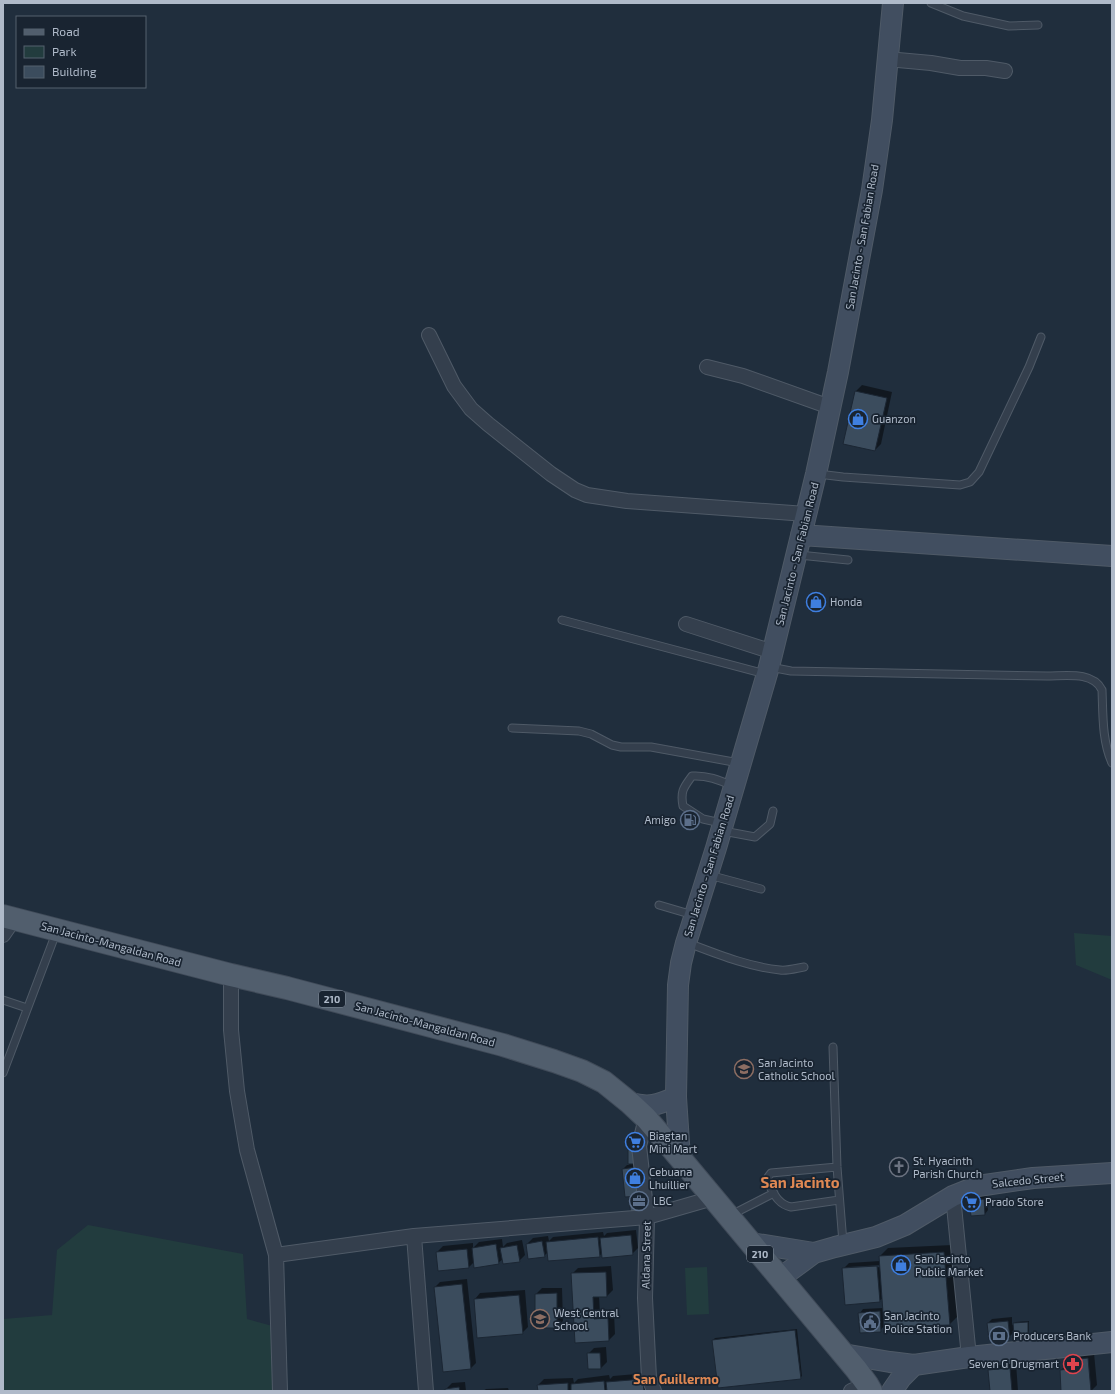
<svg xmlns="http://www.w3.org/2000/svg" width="1115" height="1394" font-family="'Exo 2',sans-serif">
<rect width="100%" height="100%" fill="#202e3d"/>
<path fill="#223c3e" d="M1074,933L1112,936V980L1076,965Z
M88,1225L243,1254L247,1319L276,1327L278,1391H3V1319L52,1315L57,1250Z
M707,1267L709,1314L687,1315L685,1268Z"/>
<path fill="#0007" fill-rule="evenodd" d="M862,385L892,392L881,444L875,450L856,391Z
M630,1147H639L647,1210L630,1199L634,1195L623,1169L627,1165H629V1149Z
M987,1195L988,1210L985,1214L970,1200L974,1196Z
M636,1230L638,1248L632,1254L603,1253L599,1256L548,1252L544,1256L527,1244L533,1238L548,1236L549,1241L553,1237L603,1232L604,1236L607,1233Z
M502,1239L503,1247L507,1243L522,1240L525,1255L519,1261L503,1259L498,1263L475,1261L469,1267L437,1252L443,1246L473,1243V1248L479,1242Z
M952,1245L958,1316L950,1324L884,1326L880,1331L860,1313L863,1309L883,1308V1298L879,1301L843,1269L849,1263L880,1261V1256L888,1248ZM882,1265V1267L848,1269V1267Z
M611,1266L613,1290L607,1296H599L600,1314L614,1313L615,1334L609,1340L576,1342L572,1274L578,1268Z
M467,1279L476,1363L470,1369L435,1287L440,1282Z
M542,1288H562L563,1321L557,1327L536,1294Z
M525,1290L528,1327L522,1333L475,1299L480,1293Z
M1012,1317V1325L1016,1322L1029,1321V1331L1028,1333L1015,1331L1009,1337L988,1323L992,1319Z
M797,1329L802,1376L800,1378L713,1340L715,1338Z
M606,1347L607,1362L601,1368H589L588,1354L594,1348Z
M1094,1353L1097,1385L1091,1391H1062L1061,1370L1067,1364H1070V1360L1076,1354Z
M1016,1363L1018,1391H991L989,1370L995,1364Z
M648,1373L650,1391H539L538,1385L544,1379L573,1378L574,1383L578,1379L609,1375L610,1379L613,1376Z
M465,1382L466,1391H446V1389L452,1383Z
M508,1388L509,1391H483L486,1389Z"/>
<path fill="#3b4c5d" stroke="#1b2633" d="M855,391L887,398L875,451L843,444Z
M637,1137L638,1145L628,1146L627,1138Z
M628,1149H638V1164H628Z
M637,1167L641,1196L625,1197L622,1169Z
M641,1198L643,1215L631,1216L629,1199Z
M984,1199L985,1215L971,1216L969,1200Z
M631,1235L633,1255L602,1258L600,1238Z
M598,1237L600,1257L548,1261L546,1242Z
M542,1241L545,1257L528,1259L526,1244Z
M496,1244L499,1264L474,1268L472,1248Z
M517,1245L520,1262L503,1264L500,1248Z
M467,1249L469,1268L438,1271L436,1252Z
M944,1252L950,1325L884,1327L879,1256Z
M877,1266L880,1302L845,1305L842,1268Z
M606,1272L607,1297H593L594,1319L608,1318L609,1341L575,1343L571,1273Z
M462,1284L471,1369L443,1372L434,1287Z
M557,1293V1328H535V1294Z
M519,1295L523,1334L477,1338L474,1299Z
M880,1311L881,1332L860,1333L858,1313Z
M1008,1321L1010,1338L989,1340L987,1323Z
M1028,1322V1334L1014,1335L1013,1323Z
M795,1330L801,1379L718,1388L712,1340Z
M587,1353H600L601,1369H588Z
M1088,1358L1091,1391H1061L1060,1370L1070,1369L1069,1360Z
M1010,1368L1012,1391H990L988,1370Z
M643,1379L644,1391H607L606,1382Z
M604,1381L605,1391H571V1384Z
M568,1383V1391H538L537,1385Z
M459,1387L460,1391H445V1389Z"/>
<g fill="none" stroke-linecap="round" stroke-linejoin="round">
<defs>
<path id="lane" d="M931,3L963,16L1009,26L1038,25
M818,474L843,477L960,485L970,482L979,472L1029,367L1041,337
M799,555L848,560
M562,620L765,674
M770,667L791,671L1047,676C1065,676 1093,671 1102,690C1103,714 1102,741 1112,763
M512,728L579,731L591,734L612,745L621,747H651L739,763
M721,823L703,819L683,806C680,791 684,787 692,776C707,775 719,780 733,786
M723,831L755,837L770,824L773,811
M709,875L761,889
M659,905L693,915
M688,943C717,954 749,967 780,970C788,971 797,968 804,967
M3,1000L27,1008
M833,1047L837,1167L843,1243
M3,1073L56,933
M837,1167L771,1173L768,1177L767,1181C774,1193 777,1204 791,1207L839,1200
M731,1215L774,1193"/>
<path id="street" d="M887,59L931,63L960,68H986L1005,71
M429,335L454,386L471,409L488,424L551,474L575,490L587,495L627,501L806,514
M707,367L743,376L830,407
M686,624L773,652
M3,935L14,919
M231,975V1030L237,1091L247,1150L276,1255L414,1236L647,1217L713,1198
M646,1118L639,1146L647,1217L645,1298L649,1378L654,1391
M953,1196L969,1357
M414,1236L426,1391
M276,1255L280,1391
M851,1391L867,1384"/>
<path id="secondary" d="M801,535L1112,556
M630,1103C650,1108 657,1105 676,1097
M680,1158L676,1097L678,985L681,963L686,943L716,848L769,667L816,474L838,372L872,190L882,120L893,3
M751,1243L814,1253
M780,1278L814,1253L835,1247L876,1237L905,1225L953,1196L978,1186L1033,1178L1112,1173
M843,1354L890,1362L914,1365L969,1357L1112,1342
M892,1391L901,1378L914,1365"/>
<path id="primary" d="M3,916L231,975L287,988L503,1045L554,1061L582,1071L604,1082L630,1103L646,1118L680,1158L856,1369L867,1384L871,1391"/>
</defs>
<use href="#lane" stroke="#4f5a67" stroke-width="9"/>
<use href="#street" stroke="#4f5a67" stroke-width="16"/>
<use href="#secondary" stroke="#4f5a67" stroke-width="22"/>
<use href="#primary" stroke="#404b59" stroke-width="24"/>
<use href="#lane" stroke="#343f4d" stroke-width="7"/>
<use href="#street" stroke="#343f4d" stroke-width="14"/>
<use href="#secondary" stroke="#414e60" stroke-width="20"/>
<use href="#primary" stroke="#515e6d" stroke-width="22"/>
</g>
<defs>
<symbol id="shop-ring" viewBox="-11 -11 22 22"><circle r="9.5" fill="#192431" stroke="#3f7fe0" stroke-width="1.5"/><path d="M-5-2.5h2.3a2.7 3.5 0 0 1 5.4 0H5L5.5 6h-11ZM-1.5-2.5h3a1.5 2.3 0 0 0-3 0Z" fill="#3f7fe0"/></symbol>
<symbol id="fuel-ring" viewBox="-11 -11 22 22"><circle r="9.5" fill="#192431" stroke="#5c6f8a" stroke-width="1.5"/><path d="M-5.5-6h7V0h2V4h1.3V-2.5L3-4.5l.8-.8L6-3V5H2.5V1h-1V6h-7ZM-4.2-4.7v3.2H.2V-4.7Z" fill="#5c6f8a"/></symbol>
<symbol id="school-ring" viewBox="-11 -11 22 22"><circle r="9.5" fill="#192431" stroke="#8d6e63" stroke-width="1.5"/><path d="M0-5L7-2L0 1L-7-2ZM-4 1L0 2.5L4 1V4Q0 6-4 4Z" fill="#8d6e63"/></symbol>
<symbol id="supermarket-ring" viewBox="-11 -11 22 22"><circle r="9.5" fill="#192431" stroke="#3f7fe0" stroke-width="1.5"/><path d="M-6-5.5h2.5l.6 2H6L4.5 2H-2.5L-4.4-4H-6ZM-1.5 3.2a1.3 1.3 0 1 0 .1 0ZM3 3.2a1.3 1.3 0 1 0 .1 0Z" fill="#3f7fe0"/></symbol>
<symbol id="church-ring" viewBox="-11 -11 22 22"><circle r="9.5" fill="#192431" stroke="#6b7280" stroke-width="1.5"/><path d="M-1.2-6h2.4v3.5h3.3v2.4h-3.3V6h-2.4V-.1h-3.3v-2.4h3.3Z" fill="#6b7280"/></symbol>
<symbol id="office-ring" viewBox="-11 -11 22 22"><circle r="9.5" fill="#192431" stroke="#5c6f8a" stroke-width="1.5"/><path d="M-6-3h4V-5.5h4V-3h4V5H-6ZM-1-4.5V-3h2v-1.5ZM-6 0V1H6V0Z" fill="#5c6f8a"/></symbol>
<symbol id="civic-ring" viewBox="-11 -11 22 22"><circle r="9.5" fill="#192431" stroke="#5c6f8a" stroke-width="1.5"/><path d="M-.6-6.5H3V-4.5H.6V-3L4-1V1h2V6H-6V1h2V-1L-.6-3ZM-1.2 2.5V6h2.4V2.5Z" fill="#5c6f8a"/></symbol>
<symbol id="bank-ring" viewBox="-11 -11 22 22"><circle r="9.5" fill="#192431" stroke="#5c6f8a" stroke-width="1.5"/><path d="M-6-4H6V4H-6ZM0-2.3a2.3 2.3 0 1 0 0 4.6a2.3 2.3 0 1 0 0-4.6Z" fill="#5c6f8a"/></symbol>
<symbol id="pharmacy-ring" viewBox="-11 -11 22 22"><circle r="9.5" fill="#192431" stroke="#e0444e" stroke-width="1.5"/><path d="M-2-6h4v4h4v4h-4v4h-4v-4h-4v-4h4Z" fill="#e0444e"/></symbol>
</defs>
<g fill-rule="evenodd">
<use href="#shop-ring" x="847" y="408" width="22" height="22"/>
<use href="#shop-ring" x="805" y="591" width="22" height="22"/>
<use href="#fuel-ring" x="679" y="809" width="22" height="22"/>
<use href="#school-ring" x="733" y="1058" width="22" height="22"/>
<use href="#supermarket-ring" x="624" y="1131" width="22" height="22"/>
<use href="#church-ring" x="888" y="1156" width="22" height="22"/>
<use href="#shop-ring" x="624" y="1167" width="22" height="22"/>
<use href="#office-ring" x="628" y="1190" width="22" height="22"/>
<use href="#supermarket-ring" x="960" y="1191" width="22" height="22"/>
<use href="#shop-ring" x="890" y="1254" width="22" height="22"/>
<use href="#school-ring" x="529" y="1308" width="22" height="22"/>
<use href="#civic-ring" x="859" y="1311" width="22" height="22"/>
<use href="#bank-ring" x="988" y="1325" width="22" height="22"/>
<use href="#pharmacy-ring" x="1062" y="1353" width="22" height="22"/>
</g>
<g text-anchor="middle" stroke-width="3.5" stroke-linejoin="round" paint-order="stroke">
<g fill="#192431" stroke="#828d9b" stroke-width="1">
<rect x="319" y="991" width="26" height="16" rx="3"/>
<rect x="747" y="1246" width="26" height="16" rx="3"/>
</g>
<g font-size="10" font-weight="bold" fill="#afbac9">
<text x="332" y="1003">210</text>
<text x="760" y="1258">210</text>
</g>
<g font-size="11" fill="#afbac9" stroke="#192431">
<text transform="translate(862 237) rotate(-80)" y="4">San Jacinto - San Fabian Road</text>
<text transform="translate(797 554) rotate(-76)" y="4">San Jacinto - San Fabian Road</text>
<text transform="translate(709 866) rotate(-73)" y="4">San Jacinto - San Fabian Road</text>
<text transform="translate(111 944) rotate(15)" y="4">San Jacinto-Mangaldan Road</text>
<text transform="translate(425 1024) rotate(15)" y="4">San Jacinto-Mangaldan Road</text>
<text transform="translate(1028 1180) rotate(-6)" y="4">Salcedo Street</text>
<text transform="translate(646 1255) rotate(-89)" y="4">Aldana Street</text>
</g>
<g font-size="11" fill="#afbac9" stroke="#192431" text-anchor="start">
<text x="872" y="423">Guanzon</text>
<text x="830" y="606">Honda</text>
<text x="676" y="824" text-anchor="end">Amigo</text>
<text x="758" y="1067">San Jacinto<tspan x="758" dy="13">Catholic School</tspan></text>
<text x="649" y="1140">Biagtan<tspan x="649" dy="13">Mini Mart</tspan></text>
<text x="913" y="1165">St. Hyacinth<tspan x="913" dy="13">Parish Church</tspan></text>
<text x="649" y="1176">Cebuana<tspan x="649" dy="13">Lhuillier</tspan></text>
<text x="653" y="1205">LBC</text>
<text x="985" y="1206">Prado Store</text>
<text x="915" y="1263">San Jacinto<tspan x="915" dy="13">Public Market</tspan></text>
<text x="554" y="1317">West Central<tspan x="554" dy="13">School</tspan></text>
<text x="884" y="1320">San Jacinto<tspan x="884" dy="13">Police Station</tspan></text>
<text x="1013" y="1340">Producers Bank</text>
<text x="1059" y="1368" text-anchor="end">Seven G Drugmart</text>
</g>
<g font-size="13" font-weight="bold" fill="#df8853" stroke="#192431">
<text x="676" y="1384">San Guillermo</text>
</g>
<g font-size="15" font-weight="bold" fill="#df8853" stroke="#192431">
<text x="800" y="1188">San Jacinto</text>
</g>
</g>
<rect width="1115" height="1394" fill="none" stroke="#afbac9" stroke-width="8"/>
<rect x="16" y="16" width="130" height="72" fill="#192431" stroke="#55606e"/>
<rect x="24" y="29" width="20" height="6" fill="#515e6d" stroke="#55606e"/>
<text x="52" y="36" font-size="12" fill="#afbac9">Road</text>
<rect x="24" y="46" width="20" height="12" fill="#223c3e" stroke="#55606e"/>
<text x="52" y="56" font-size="12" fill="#afbac9">Park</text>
<rect x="24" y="66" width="20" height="12" fill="#3b4c5d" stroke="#55606e"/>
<text x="52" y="76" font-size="12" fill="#afbac9">Building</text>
</svg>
